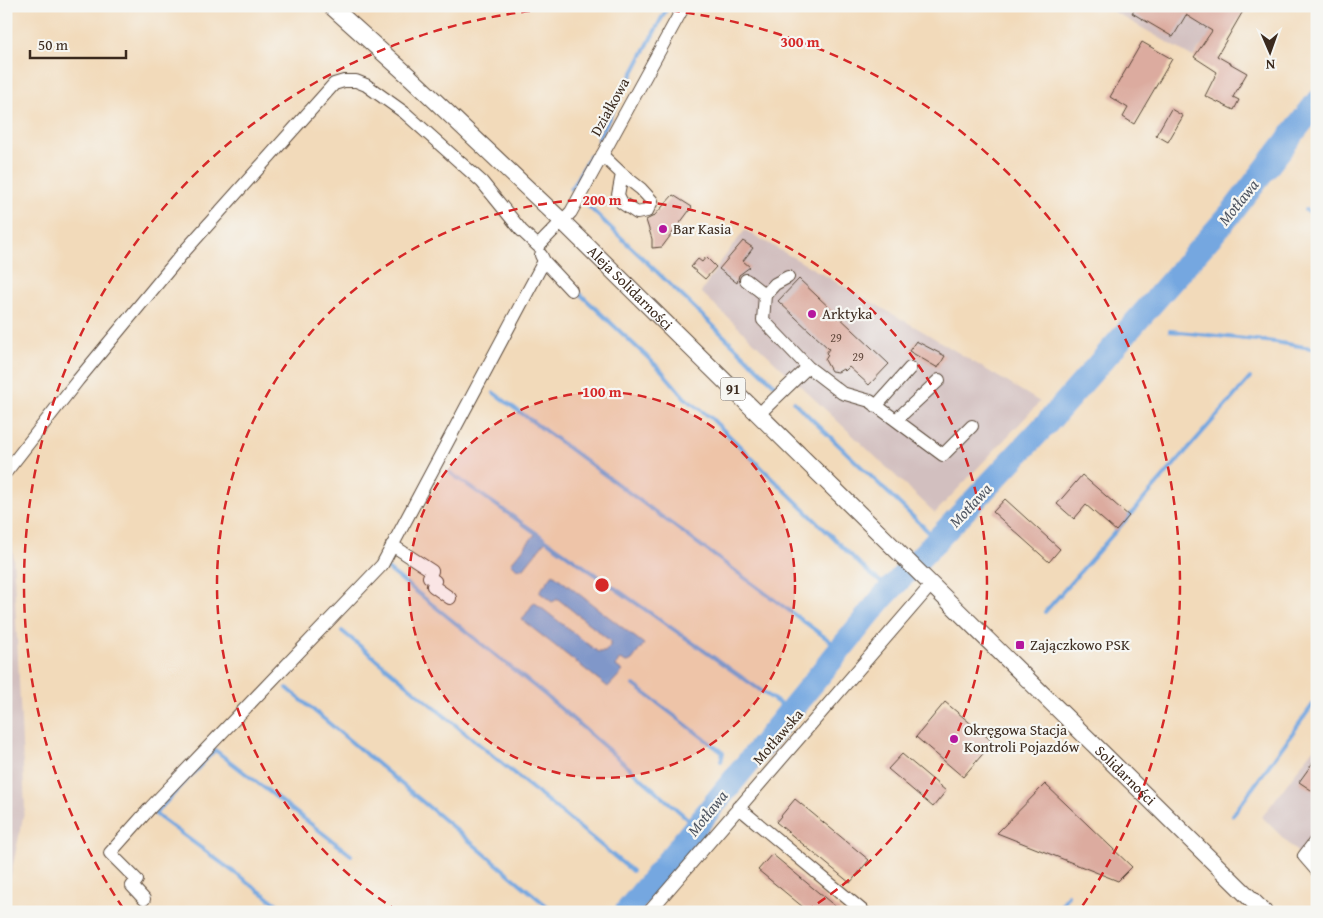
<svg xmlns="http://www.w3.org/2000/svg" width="1323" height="918" font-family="'Gentium Book Plus',serif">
<rect width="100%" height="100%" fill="#f6f6f2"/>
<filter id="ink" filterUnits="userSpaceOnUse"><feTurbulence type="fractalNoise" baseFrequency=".02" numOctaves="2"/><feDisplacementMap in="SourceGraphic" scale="10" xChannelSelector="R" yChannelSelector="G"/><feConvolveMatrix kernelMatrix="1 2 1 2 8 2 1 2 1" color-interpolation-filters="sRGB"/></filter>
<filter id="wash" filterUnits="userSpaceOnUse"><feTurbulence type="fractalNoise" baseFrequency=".0096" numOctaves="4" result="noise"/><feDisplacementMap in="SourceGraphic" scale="20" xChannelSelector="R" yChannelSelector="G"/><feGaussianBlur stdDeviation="1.12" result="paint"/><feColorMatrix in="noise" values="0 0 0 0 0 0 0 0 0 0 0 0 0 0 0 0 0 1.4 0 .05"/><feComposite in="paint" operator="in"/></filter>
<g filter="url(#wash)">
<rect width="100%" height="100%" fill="#f2daba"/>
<path fill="#d2bfbf" d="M1104,6H1246L1217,56L1201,46L1193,57Z
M745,230L924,332L1040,402L935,513L701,292L719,264Z
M6,495L13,552L25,808L6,898Z
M1317,744V872L1262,817Z"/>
<path fill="#74a7e0" stroke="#58687f" d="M536,533L546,540L524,568L517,569L511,563Z
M553,574L644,644L632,660L628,662L619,660L616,666L623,671L608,687L522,620L534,602L598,652H605L610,646V641L558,599L552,602L539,592Z"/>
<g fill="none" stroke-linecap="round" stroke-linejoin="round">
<path stroke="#74a7e0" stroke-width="4" d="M598,139L668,6
M571,189L590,156
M587,205L774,384
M1305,210L1317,213
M578,292L661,370L685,398L711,418L869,573L890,589
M1170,331L1275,342L1317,349
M494,393L841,649
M794,402L936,539
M449,472L790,711
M388,569L544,694L696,826
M1045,612L1250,378
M342,631L632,871
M634,685L723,753L721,761
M287,688L554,912
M1233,815L1317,699
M288,912L155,814L215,750L351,855
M1057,912L1068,895"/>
<path stroke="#74a7e0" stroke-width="24" d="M626,912L883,597L1048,422L1233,211L1317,102"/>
</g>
<g id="blocks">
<path fill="#dcab9f" d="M1136,6H1246L1217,56L1247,73L1233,97L1239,100L1234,110L1205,96L1217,72L1194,57L1212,31L1186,15L1173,37L1132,13Z
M1142,42L1172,59L1134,124L1123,117L1128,108L1110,97Z
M1171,109L1183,116L1168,142L1156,135Z
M673,195L692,207L662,247L652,248V239L646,220L654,216Z
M743,241L753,248L743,261L750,267L739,275L737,283L719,269Z
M706,257L716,267L705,279L691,267L698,259L702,262Z
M799,279L889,364L869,385L849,367L845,371L843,369L838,372L831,371L825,360L828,355L826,353L829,349L778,301Z
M916,341L945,356L938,368L909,351Z
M1082,475L1129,516L1116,531L1086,505L1074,519L1057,504Z
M1005,499L1060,549L1049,562L993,512Z
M945,702L993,742L963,777L916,737Z
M902,754L946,791L933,807L888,769Z
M1317,757V794L1299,782Z
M1045,784L1132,867L1118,881L997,833Z
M795,799L869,860L850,883L776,822Z
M772,854L842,912H809L758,870Z"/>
</g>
</g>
<g filter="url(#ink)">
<use href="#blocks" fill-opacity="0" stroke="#564435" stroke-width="1"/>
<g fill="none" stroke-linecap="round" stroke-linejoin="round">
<defs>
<path id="minor" d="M602,155L622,174L618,195L622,203L637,213L647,211L652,201L641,189L622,174
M541,255L544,261L571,290
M746,280L765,295L763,320L808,367L842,393L870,401L943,455L972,426
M765,295L775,284L788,277
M876,406L910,368
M759,414L808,367
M896,420L939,380
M6,472L78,380L182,254L334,84L344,81H356L366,85L405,113L482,182L521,230L538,246L571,212L684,6
M392,545L432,571L429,577L435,581L433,586L450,598
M738,807L864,912
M1317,839L1304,856L1317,871
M144,899L132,886L137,880L110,853L151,807L382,565L544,261
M649,912L932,584
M1315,912L1317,910"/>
<g id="major">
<path id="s1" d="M331,6L411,78L562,221L1264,912"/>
</g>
</defs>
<use href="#minor" stroke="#564435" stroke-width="14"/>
<use href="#major" stroke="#564435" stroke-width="18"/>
<use href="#minor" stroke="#fff" stroke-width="12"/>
<use href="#major" stroke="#fff" stroke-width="16"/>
</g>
</g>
<circle cx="602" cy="585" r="193" fill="#d62828" fill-opacity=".12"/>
<g fill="none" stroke="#d62828" stroke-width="2.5" stroke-dasharray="9 6">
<circle cx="602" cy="585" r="193"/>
<path d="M398 911A385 385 0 1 1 806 911"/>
<path d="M123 908A578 578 0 1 1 1081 908"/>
</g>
<g fill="#b5179e" stroke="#f6f6f2" stroke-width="2">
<circle cx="663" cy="229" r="5"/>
<circle cx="812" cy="314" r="5"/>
<rect x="1015" y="640" width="10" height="10" rx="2.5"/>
<circle cx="954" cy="739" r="5"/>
</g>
<g text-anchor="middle" stroke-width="4.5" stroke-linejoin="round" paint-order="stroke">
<g font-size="12" fill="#634a3e">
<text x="836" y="342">29</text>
<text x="858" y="361">29</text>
</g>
<rect fill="#f6f6f2" stroke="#73675e" stroke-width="1" x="720.5" y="377.5" width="25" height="23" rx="4"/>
<g font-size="14" font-weight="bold" fill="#3b2a1e">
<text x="733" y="394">91</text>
</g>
<g font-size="15" fill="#3b2a1e" stroke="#f6f6f2">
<text transform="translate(610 107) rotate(-61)" y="5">Działkowa</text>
<text dy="5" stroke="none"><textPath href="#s1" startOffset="411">Aleja Solidarności</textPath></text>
<text transform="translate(778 737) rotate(-49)" y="5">Motławska</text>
<text dy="5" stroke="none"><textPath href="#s1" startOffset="1106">Solidarności</textPath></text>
</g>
<g font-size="15" fill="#3b2a1e" stroke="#f6f6f2" text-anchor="start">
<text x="673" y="234">Bar Kasia</text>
<text x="822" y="319">Arktyka</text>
<text x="1030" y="650">Zajączkowo PSK</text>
<text x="964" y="735">Okręgowa Stacja<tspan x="964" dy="17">Kontroli Pojazdów</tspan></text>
</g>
<g font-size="16" font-style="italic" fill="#4f5662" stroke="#f6f6f2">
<text transform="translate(1238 202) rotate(-51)" y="6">Motława</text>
<text transform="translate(970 505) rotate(-47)" y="6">Motława</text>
<text transform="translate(707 813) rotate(-51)" y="6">Motława</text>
</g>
</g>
<circle cx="602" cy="585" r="8" fill="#d62828" stroke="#f6f6f2" stroke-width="2.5"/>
<g font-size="15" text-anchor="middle" font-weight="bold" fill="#d62828" stroke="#f6f6f2" stroke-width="4.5" stroke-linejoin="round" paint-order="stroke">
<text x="800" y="47">300 m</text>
<text x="602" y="205">200 m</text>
<text x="602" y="397">100 m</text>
</g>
<rect width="1323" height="918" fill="none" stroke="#f6f6f2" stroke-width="25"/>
<g transform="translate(1270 52) rotate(178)" stroke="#f6f6f2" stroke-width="4" paint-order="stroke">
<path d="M0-4L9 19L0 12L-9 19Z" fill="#3b2a1e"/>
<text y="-8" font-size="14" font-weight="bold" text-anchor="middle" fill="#3b2a1e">N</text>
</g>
<path d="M30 50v8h96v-8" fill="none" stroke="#3b2a1e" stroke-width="2.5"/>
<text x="38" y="50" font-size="15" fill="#3b2a1e" stroke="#f6f6f2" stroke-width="4" paint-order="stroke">50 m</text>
</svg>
